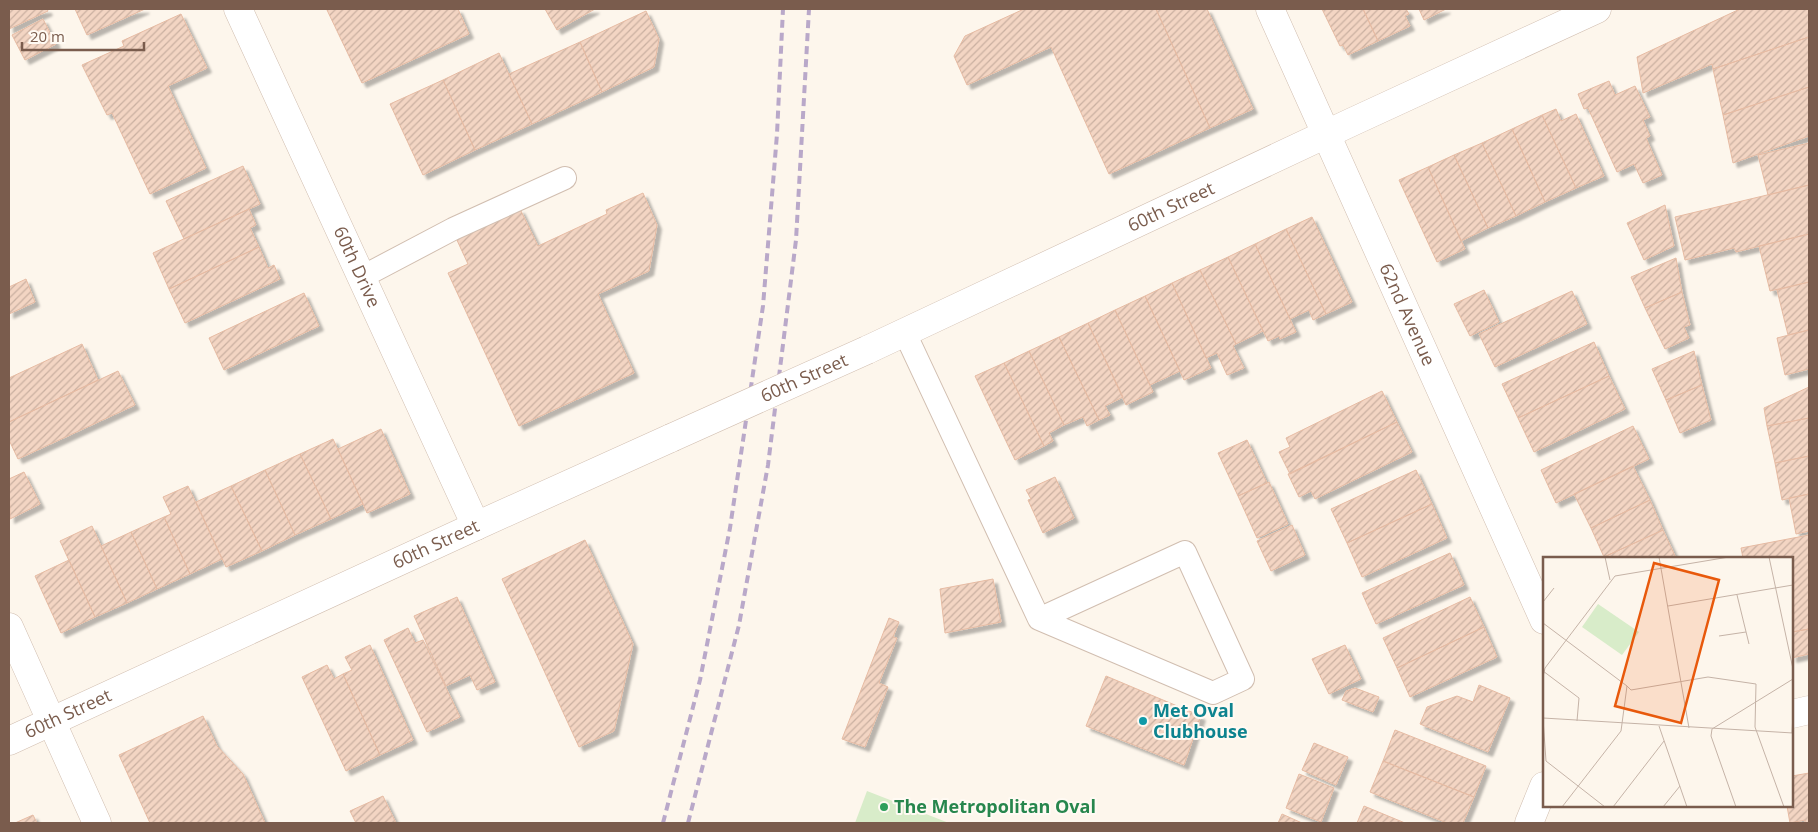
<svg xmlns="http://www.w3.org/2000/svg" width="1818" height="832" font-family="'Open Sans',sans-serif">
<defs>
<pattern id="building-hatch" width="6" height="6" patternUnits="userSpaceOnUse" patternTransform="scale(1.25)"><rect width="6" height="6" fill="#f3d5c3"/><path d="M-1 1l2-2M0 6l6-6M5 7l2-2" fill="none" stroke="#cab0a1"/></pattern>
<filter id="shadow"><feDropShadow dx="4.5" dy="4.5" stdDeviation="1" flood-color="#0004"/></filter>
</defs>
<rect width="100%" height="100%" fill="#fdf6ec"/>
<path fill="#d8ecc9" d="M867,791L949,823H855Z"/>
<path fill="url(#building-hatch)" stroke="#e6bba3" filter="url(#shadow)" d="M9,9H47L48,11L9,29Z
M75,9H145L87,35Z
M329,9H458L469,34L362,83L327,10Z
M545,9H595L557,30Z
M1024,9H1156L1210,128L1109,174L1051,47L967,85L954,56L965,36Z
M1156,9H1207L1253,109L1210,128Z
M1322,9H1363L1378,41L1348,55L1343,45L1340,46Z
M1363,9H1406L1409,14L1405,16L1410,26L1378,41Z
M1419,9H1446L1424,20Z
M1740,9H1809V37L1713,69L1712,64L1643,93L1637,57Z
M646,11L659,39L654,67L602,92L580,42Z
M181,14L207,68L168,86L206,168L150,194L112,113L107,115L82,65L124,46L122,41Z
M43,19L56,44L25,60L12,35Z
M1809,37V87L1723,115L1713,69Z
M580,42L602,92L532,124L509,74Z
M499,53L532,124L475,150L443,80Z
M443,80L475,150L423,175L390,104Z
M1609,81L1615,95L1635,86L1650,117L1643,120L1650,136L1646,138L1662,175L1643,183L1634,164L1617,172L1588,108L1584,109L1578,94Z
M1809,87V136L1733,163L1723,115Z
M1556,109L1561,121L1576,114L1604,176L1576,188L1542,115Z
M1542,115L1576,188L1545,202L1512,129Z
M1512,129L1545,202L1516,216L1482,143Z
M1482,143L1516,216L1488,228L1454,155Z
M1809,143V185L1768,195L1758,155Z
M1454,155L1488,228L1461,241L1428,167Z
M243,166L260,204L184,239L166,201Z
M1428,167L1465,249L1437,262L1399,180Z
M1809,185V234L1736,252L1734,248L1685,260L1675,217Z
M643,193L657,225L649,271L598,294L634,373L519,426L448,273L468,264L456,238L520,209L538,246L607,214L606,210Z
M1665,205L1674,246L1644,260L1627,223Z
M249,209L256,225L250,228L259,247L169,289L153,253Z
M1312,217L1352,302L1326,314L1286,229Z
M1286,229L1326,314L1313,320L1309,310L1290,319L1255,244Z
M1809,234V282L1770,291L1759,246Z
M1255,244L1296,332L1280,339L1279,336L1268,341L1228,257Z
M259,247L268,268L274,265L280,279L185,323L169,289Z
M1228,257L1263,331L1236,344L1200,270Z
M1676,258L1682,292L1645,308L1631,277Z
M1200,270L1236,344L1233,346L1244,368L1227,375L1217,353L1206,358L1172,283Z
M26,279L35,302L9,314V287Z
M1809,282V330L1788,335L1777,290Z
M1172,283L1211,368L1184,380L1145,296Z
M1484,290L1499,322L1470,336L1454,304Z
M1572,291L1587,324L1495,367L1479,334Z
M1682,292L1690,325L1684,327L1689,338L1665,349L1645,308Z
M304,293L319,326L224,370L209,338Z
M1145,296L1180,371L1150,385L1115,310Z
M1115,310L1153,392L1126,405L1088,323Z
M1088,323L1123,397L1105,406L1110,415L1099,420L1059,337Z
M1809,330V369L1785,375L1777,338Z
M1059,337L1099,420L1087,426L1083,417L1064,425L1029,351Z
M1594,342L1609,376L1518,418L1502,384Z
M82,344L98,380L9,422V378Z
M1029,351L1064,425L1049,433L1053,441L1044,446L1004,363Z
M1694,351L1702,385L1666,400L1652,369Z
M1004,363L1044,446L1015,460L975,376Z
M118,371L135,405L18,459L9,440V422Z
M1609,376L1625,409L1534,452L1518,418Z
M1702,385L1711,420L1680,433L1666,400Z
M1809,387V418L1767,426L1764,408Z
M1382,391L1397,422L1290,474L1279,452L1290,447L1286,438Z
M1809,418V456L1775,463L1767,426Z
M1397,422L1412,452L1315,499L1311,491L1299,497L1288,474Z
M1633,426L1649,459L1556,503L1541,470Z
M381,429L410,494L367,513L338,449Z
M333,439L363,504L331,519L300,454Z
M1247,440L1267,483L1238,496L1218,453Z
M300,454L331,519L295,535L265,470Z
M1809,456V494L1782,500L1775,463Z
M1633,466L1650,500L1591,528L1574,494Z
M265,470L295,535L262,551L231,486Z
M1416,470L1432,504L1347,543L1331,509Z
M24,472L40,504L10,519L9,479Z
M1055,477L1074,518L1043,533L1028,500L1031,499L1026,490Z
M1269,482L1288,524L1257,538L1238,496Z
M188,486L222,559L190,574L164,517L171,514L163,497Z
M231,486L262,551L226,567L196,502Z
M1809,494V531L1796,534L1789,498Z
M1650,500L1663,530L1604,557L1591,528Z
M1432,504L1447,538L1362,577L1347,543Z
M164,517L190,574L157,589L131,532Z
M1292,525L1305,555L1271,571L1257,541Z
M92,526L127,603L95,617L60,541Z
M1663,530L1676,558H1605L1604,557Z
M131,532L157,589L127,603L101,546Z
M1809,535V629L1792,632V558H1743L1741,548Z
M585,540L633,644L614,731L579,747L502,579Z
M1450,553L1464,585L1376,624L1362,593Z
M69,560L95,617L61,633L35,576Z
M993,579L1001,622L945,633L940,589Z
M457,597L495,682L477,690L470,675L446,686L414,616Z
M1470,597L1484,627L1397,668L1383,638Z
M889,618L899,622L893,637L897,638L879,683L888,687L865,747L842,739Z
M1484,627L1497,657L1410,697L1397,668Z
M408,628L415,643L423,640L460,717L427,732L384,640Z
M1809,629V654L1792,658V632Z
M370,645L413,740L380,755L343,674L352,670L345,657Z
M1345,645L1361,679L1329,694L1312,659Z
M327,665L334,679L343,674L380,755L346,771L302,677Z
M1106,676L1201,716L1184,765L1086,726Z
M1479,685L1510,698L1488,752L1420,724L1427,707L1457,696L1473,702Z
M1355,688L1379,697L1373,712L1342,700L1346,691Z
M203,716L217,746L243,774L265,823H150L119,755Z
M1395,730L1486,766L1474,797L1383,761Z
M1314,743L1348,757L1336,785L1302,770Z
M1383,761L1474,797L1463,823H1447L1370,792Z
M1809,773V823H1805V820L1790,823L1787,806H1792V776Z
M1299,774L1334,788L1321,822L1286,808Z
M383,796L396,823H356L350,811Z
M1364,806L1405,823H1357Z
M1282,814L1302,823H1278Z
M33,815L37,823H15Z"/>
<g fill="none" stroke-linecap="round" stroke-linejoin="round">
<defs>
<path id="service" d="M362,277L453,229L565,178
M904,331L1039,619L1185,552L1243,679L1213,693L1039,619"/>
<g id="minor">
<path id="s1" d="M238,9L476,526"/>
<path id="s2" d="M1270,9L1544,620"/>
<path id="s3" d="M867,350L1352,122L1597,9"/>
<path d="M9,627L97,823"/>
<path d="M1792,714L1809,710"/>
<path id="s4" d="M9,741L476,526L671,438"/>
<path d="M1529,823L1544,786"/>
</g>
</defs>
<use href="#service" stroke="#d1beb0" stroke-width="24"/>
<use href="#minor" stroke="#d1beb0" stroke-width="29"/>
<use href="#service" stroke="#fff" stroke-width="22"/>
<use href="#minor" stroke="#fff" stroke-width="28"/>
<path stroke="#b9a8c9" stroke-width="4" stroke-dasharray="8 5" stroke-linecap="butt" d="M663,823L700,680L730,528L763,306L777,134L783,9
M688,823L739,625L768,465L796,240L809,9"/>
<defs>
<g id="minor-bridge">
<path id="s5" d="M671,438L867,350"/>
</g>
</defs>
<use href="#minor-bridge" stroke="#d1beb0" stroke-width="29" stroke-linecap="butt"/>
<use href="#minor-bridge" stroke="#fff" stroke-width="28"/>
</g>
<circle fill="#0f9aa8" stroke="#fffaf3" stroke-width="2" cx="1143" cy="721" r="5"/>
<circle fill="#2e9e5b" stroke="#fffaf3" stroke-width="2" cx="884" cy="807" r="5"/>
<g text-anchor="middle" stroke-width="4" stroke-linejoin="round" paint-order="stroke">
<g font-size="18" fill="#7a5c4d" stroke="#fffaf3">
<text dy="6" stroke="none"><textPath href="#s3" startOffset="336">60th Street</textPath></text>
<text dy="6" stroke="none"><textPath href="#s1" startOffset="284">60th Drive</textPath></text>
<text dy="6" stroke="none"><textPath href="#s2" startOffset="335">62nd Avenue</textPath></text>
<text dy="6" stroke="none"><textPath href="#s5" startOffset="146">60th Street</textPath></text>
<text dy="6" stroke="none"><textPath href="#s4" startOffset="470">60th Street</textPath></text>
<text dy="6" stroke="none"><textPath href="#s4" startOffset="65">60th Street</textPath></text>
</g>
<g font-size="18" font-weight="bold" fill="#0d838f" stroke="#fffaf3" text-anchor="start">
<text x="1153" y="717">Met Oval<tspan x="1153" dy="21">Clubhouse</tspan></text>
</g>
<g font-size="18" font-weight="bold" fill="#27864d" stroke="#fffaf3" text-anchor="start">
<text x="894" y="813">The Metropolitan Oval</text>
</g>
</g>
<g transform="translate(1543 557)">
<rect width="250" height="250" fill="#fdf6ec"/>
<path d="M55,47L96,75L79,98L39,70Z" fill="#d8ecc9"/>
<path fill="none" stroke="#c5b3a7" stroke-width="1" d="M62,0L67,23M116,0L146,171M226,0L250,112M194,38L206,87M0,45L11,31M125,49L250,28M0,66L84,129L78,174L19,250M176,79L203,75M0,114L36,141L34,164M0,120L2,111L72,19L186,0M84,129L88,133L165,120L213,127L212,170L241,250M0,161L250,176M0,162L3,204L62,250M116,169L144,250M249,176L250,156M70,250L121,184M120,250L137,229M193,250L168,179L169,172L250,122"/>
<path fill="#e8590c" fill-opacity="0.15" stroke="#e8590c" stroke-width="2.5" d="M111,6L176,23L138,166L72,149Z"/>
<rect width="250" height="250" fill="none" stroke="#7a5c4d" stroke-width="2.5"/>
</g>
<rect width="1818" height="832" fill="none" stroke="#7a5c4d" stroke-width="20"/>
<path d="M22 42v8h122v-8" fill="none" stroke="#7a5c4d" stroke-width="2.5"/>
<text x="30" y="42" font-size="15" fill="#7a5c4d" stroke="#fffaf3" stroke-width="4" paint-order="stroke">20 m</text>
</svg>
